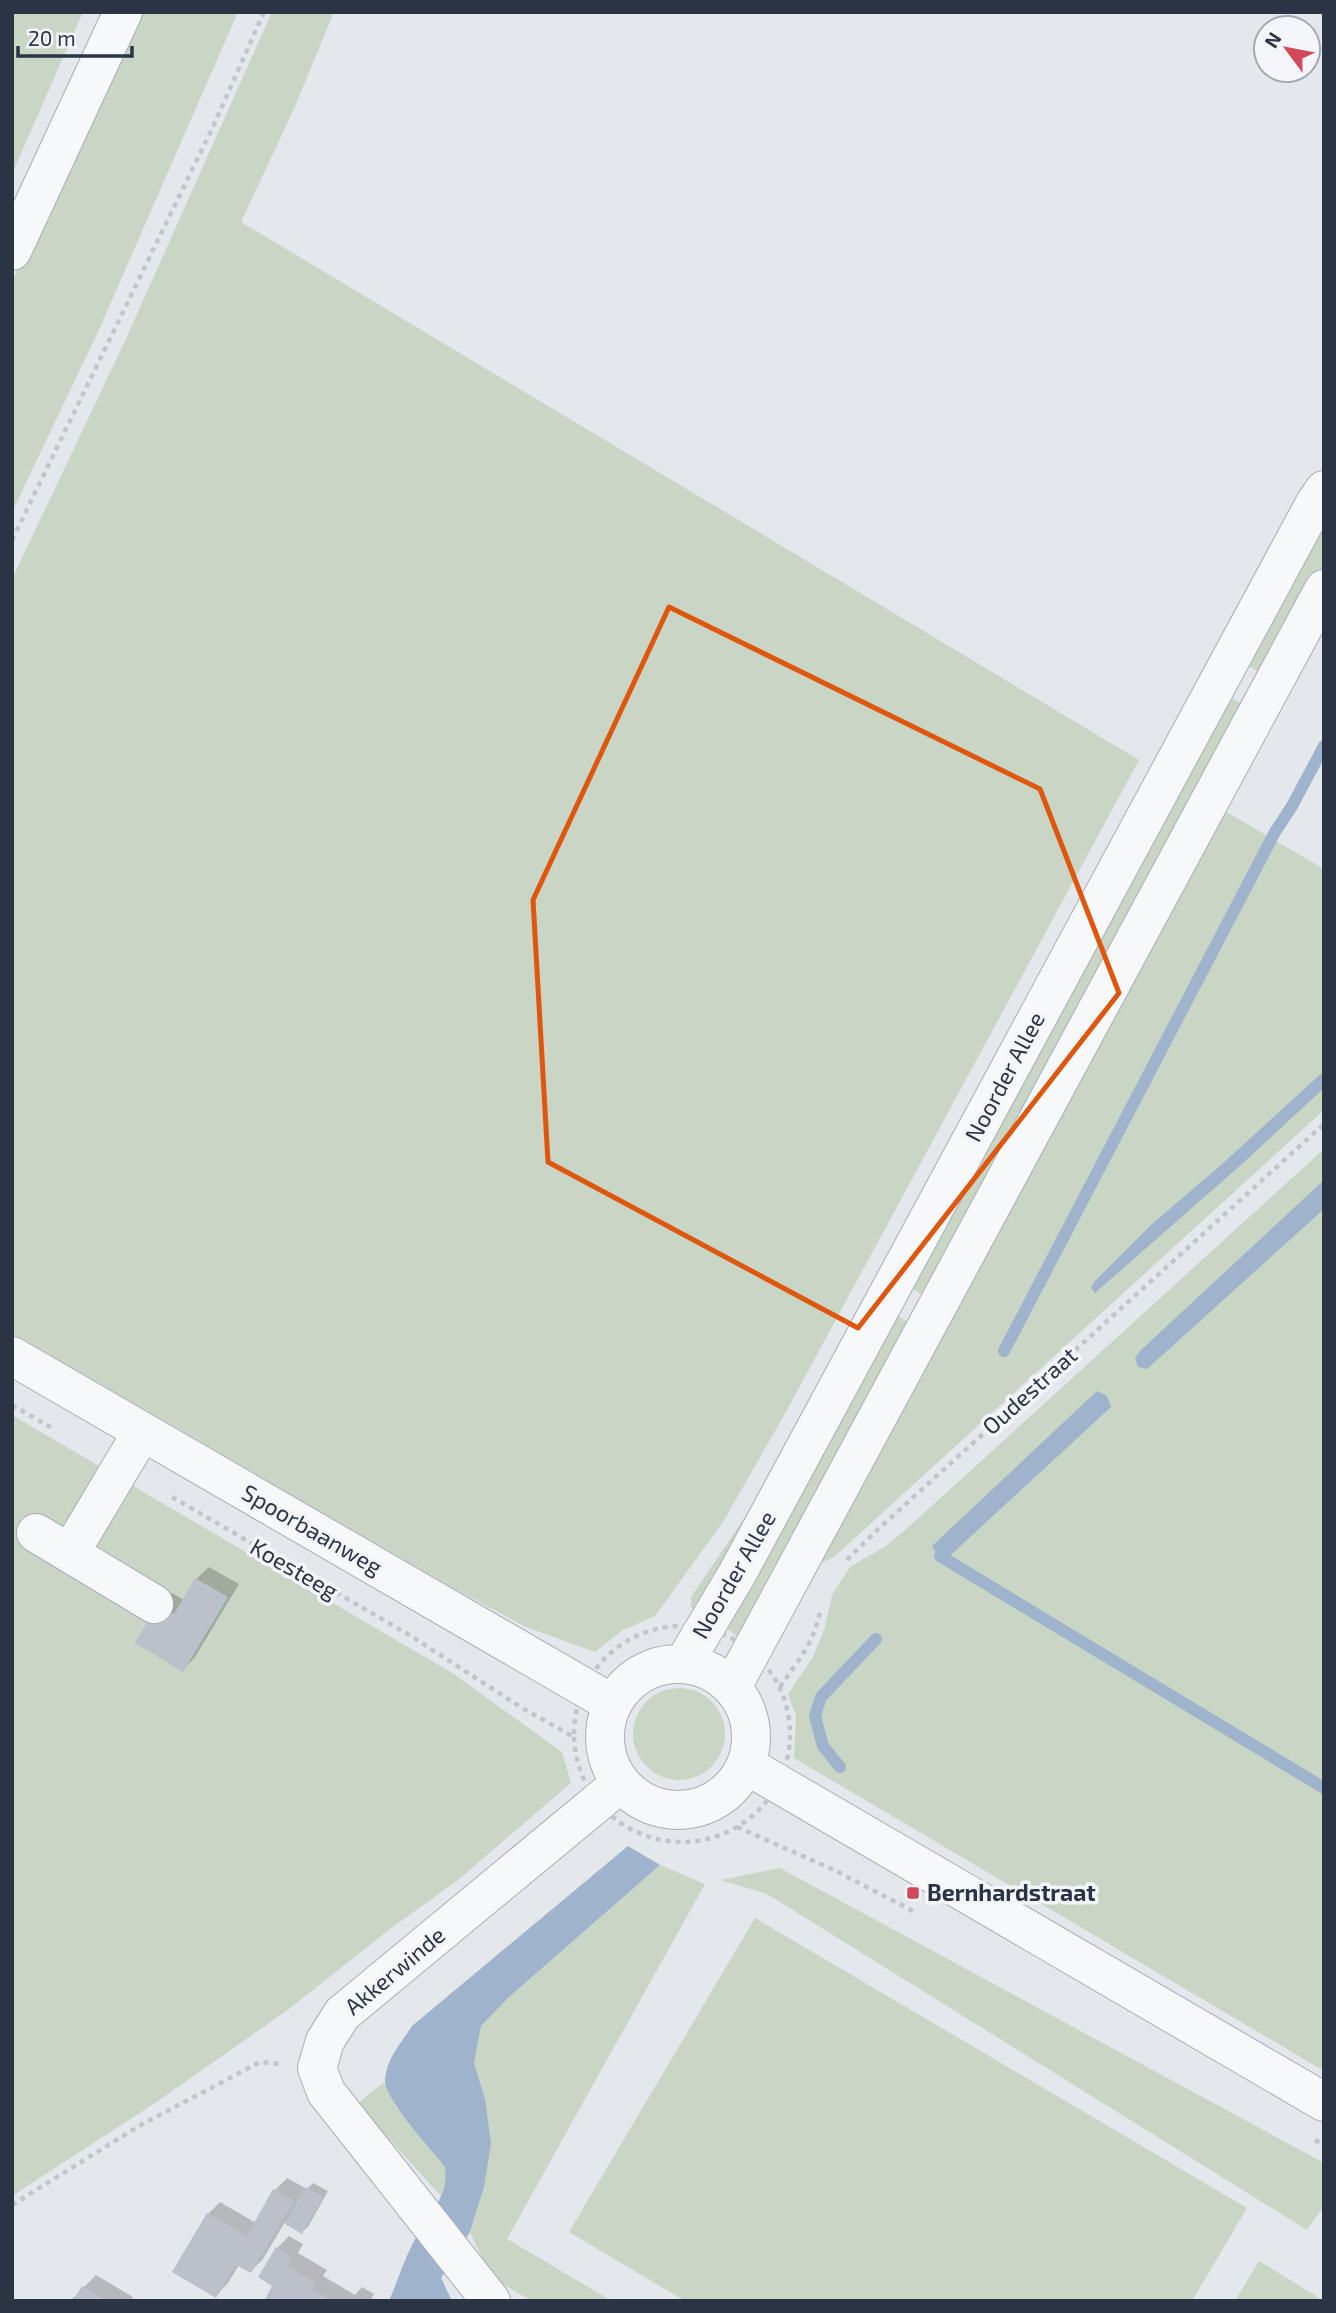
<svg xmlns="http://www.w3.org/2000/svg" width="1336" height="2313" font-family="'Exo 2',sans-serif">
<rect width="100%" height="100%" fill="#e4e7ec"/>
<path fill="#c9d6c5" d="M12,12H83L12,174Z
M137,12H238L98,332L12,512V281L93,113Z
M272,12H334L293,111L241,222L1139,760L787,1410L723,1522L655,1616L623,1630L595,1652L526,1627L453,1588L12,1334V579L124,343Z
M1324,510V568L1263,674L1240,662Z
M1225,694L1247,707L926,1298L905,1283Z
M1218,807L1324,869V1110L834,1557L808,1569Z
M1324,1149V2071L794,1758L796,1716L788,1694L813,1657L825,1627L832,1595L850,1567L886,1546L913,1523Z
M890,1311L913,1325L745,1641L721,1625Z
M12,1415L454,1674L562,1752L571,1783L458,1880L390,1929L289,2009L155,2103L12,2196Z
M770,1480L698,1613L691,1607V1597Z
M633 1734a46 46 0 1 1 92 0a46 46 0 1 1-92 0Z
M660,1865L705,1884L507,2239L612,2301H532L506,2286L494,2284L470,2232L484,2187L485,2099L474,2063L481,2026L507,1999Z
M780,1868L1324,2163V2206L1307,2230L767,1894L721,1880Z
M755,1918L1247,2208L1192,2301H685L569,2232Z
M384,2082L395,2105L445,2167L447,2178L441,2196L357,2104Z
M1259,2261L1324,2301H1235Z"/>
<path fill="#9fb4cc" d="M1324,1071V1088L1242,1164L1095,1293L1091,1288L1094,1282L1152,1224L1221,1165Z
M1324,1180V1209L1147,1369L1138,1367L1135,1358L1140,1351Z
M1097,1391L1107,1396L1111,1407L942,1563L932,1546Z
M628,1846L660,1865L507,1999L481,2026L474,2063L485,2099L491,2144L484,2187L470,2232L441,2278L452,2301H389C397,2282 403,2263 412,2245C425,2220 450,2197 445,2167C432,2150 383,2098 385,2079C387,2058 401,2043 412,2026Z"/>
<path fill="#0003" d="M209,1567L239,1584L195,1657L183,1670L160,1605L172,1593L184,1600L196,1579Z
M287,2178L307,2189L313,2183L328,2191L308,2227L302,2232L285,2222L263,2259L251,2271L239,2265L228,2283L216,2296L208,2214L220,2202L256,2223L275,2190Z
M289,2236L303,2244L298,2253L327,2270L323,2276L355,2295L362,2287L374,2294L370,2301H266L275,2285L277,2248Z
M96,2275L133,2297L131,2301H70Z"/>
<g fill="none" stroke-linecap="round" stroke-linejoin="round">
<path stroke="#9fb4cc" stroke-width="12" d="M1004,1351L1275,832L1292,806L1324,746
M940,1556L1324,1788
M840,1767L823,1746L815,1716L821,1697L876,1639"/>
</g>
<path fill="#bbc0ca" d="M195,1578L228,1597L183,1672L135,1643L158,1604L174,1614Z
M306,2187L323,2197L302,2234L285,2224Z
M273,2189L294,2200L251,2273L236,2265L216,2298L172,2272L207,2213L247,2236Z
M276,2247L292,2257L287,2266L316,2283L313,2289L332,2301H264L272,2286L258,2277Z
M82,2286L107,2301H73Z"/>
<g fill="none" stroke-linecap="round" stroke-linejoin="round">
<defs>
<path id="minor" d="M12,251L123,12
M12,1356L613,1704
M36,1533L154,1604
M70,1553L142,1432
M684,1663L737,1574L1315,503L1324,490
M605 1737a73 73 0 1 1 146 0a73 73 0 1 1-146 0Z
M732,1687L1324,589
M746,1765L1324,2102
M491,2301L326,2092L317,2068L325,2041L342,2014L621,1783"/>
</defs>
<use href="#minor" stroke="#a9aeb7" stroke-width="40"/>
<path stroke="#c2c5cb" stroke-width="4.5" stroke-dasharray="5 5" stroke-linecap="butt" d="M12,540L212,129L264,12
M12,1405L52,1428
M172,1497L411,1636L522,1708L574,1737
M847,1560L875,1532L1324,1124
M574 1734a108 108 0 1 1 216 0a108 108 0 1 1-216 0Z
M780,1687C797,1662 817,1639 820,1609
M737,1827L834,1870L913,1911
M1315,2140L1324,2145
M12,2205L139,2126L260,2062L281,2064"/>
<use href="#minor" stroke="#f7f8fa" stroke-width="38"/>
</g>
<path fill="none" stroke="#df570f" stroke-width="5" stroke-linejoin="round" d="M669,607L1040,789L1119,993L858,1328L548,1162L533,900Z"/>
<rect fill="#d1495b" stroke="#f4f6f9" stroke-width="2.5" x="906" y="1886" width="14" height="14" rx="3.5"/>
<g text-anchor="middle" stroke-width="7" stroke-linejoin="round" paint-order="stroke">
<g font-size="23" fill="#2b3445" stroke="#f4f6f9">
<text transform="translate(1005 1077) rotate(-62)" y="8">Noorder Allee</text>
<text transform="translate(1030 1391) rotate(-42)" y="8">Oudestraat</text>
<text transform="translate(312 1530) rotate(30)" y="8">Spoorbaanweg</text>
<text transform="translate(294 1569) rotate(30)" y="8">Koesteeg</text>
<text transform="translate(734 1575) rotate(-60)" y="8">Noorder Allee</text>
<text transform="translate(395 1971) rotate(-40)" y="8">Akkerwinde</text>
</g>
<g font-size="23" font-weight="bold" fill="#2b3445" stroke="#f4f6f9" text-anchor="start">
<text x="927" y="1901">Bernhardstraat</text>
</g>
</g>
<rect width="1336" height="2313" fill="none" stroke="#2b3445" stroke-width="28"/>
<g transform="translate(1287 49) rotate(302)"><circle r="33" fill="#f4f6f9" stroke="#a4a8b1" stroke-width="2"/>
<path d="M0-5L12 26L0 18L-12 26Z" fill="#d1495b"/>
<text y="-10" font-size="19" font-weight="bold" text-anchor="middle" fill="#2b3445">N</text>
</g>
<path d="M18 46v10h114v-10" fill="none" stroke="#2b3445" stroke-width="3.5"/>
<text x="28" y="46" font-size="21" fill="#2b3445" stroke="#f4f6f9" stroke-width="5" paint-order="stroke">20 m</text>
</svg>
